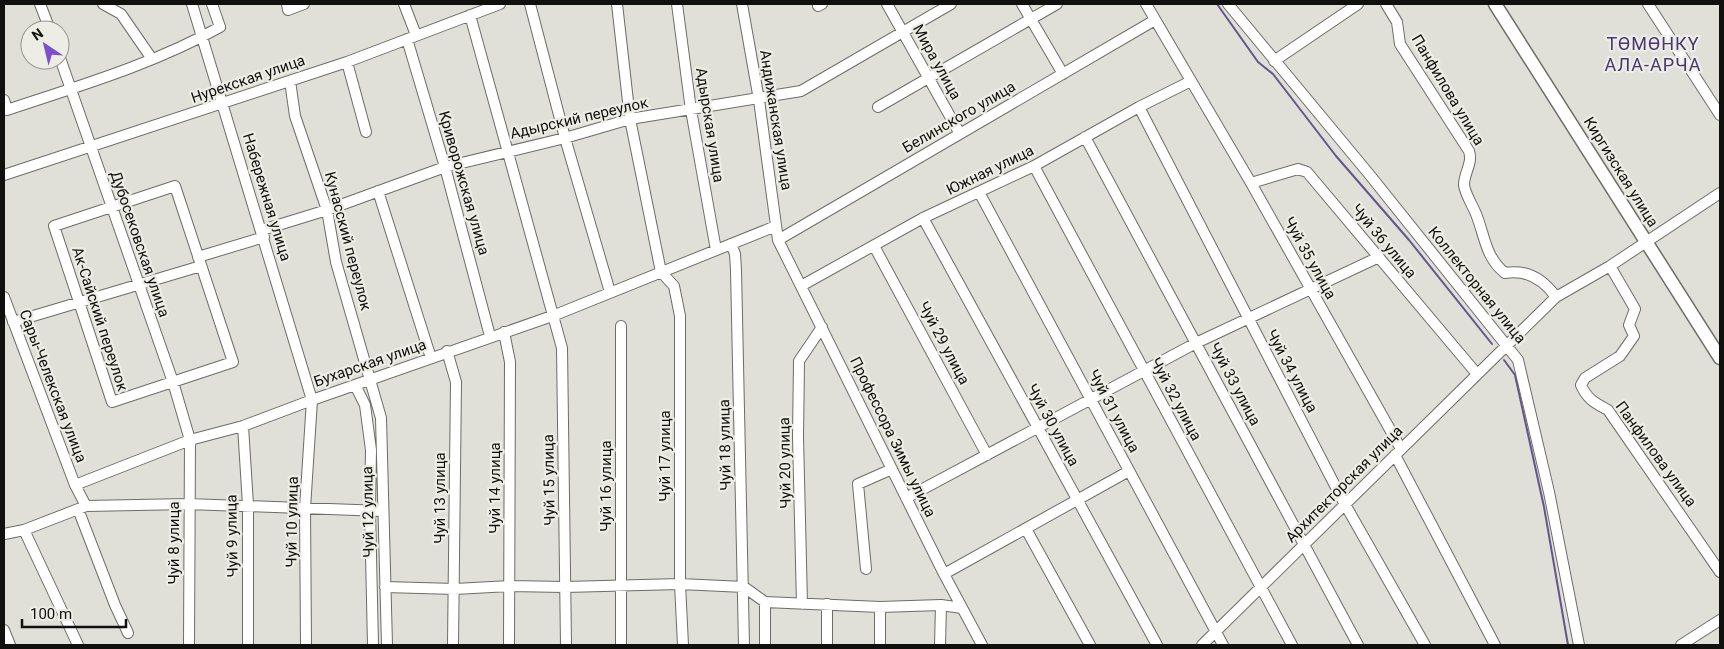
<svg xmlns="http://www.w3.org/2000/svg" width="1724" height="649" font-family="Roboto,sans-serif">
<rect width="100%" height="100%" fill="#e0e0d9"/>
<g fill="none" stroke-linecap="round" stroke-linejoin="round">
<path stroke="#64558a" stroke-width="2" d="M1217,4L1258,62L1273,74L1336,156L1409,240L1492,344
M1504,360L1515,375L1544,507L1568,645"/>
<defs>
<path id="minor" d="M40,4L50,30
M103,4L121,14L152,59
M192,4L312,400L305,508L306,645
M287,4L288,10L304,4
M404,4L416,35
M530,4L565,138L610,292
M617,4L630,119L661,272L674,286L680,316V584L683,645
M677,4L691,110L716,250
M742,4L759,100L778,240L944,574L982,645
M887,4L960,134
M1022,4L1063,74
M1146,4L1251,183L1401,449
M1228,4L1369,174L1518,360L1549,492L1579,645
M1386,4L1397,22L1400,44L1469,151C1473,164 1464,172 1464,185C1465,194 1473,206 1476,214C1485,236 1485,257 1505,273C1527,269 1543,279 1556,297
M1648,4L1720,115
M818,6L822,4
M470,15L562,348L566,645
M407,39L445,167L490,336
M60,58L173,382L190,440L189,645
M1274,61L1358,4
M347,62L366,132
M290,81L295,116L327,210L336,262L381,418L387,645
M4,100L7,110C79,86 154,64 220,27L212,4
M878,107L1057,4
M1139,107L1342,499L1425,645
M1085,137L1358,645
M1034,166L1292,645
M4,175L347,62L500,4
M1251,183L1298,169L1307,172L1477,374
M175,186L233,362L112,402L54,226Z
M378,191L431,358
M979,192L1223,645
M923,218L1157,645
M262,230L327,210L445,167L565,138L630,119L801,91L951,4
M778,240L1155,20
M731,244L735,254L736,270L744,645
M874,246L987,455
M198,257L264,237
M1610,266L1635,309L1629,325L1634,336L1620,356L1585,378L1581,385C1587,399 1595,403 1608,410L1720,572
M801,286L923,218L1034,166L1139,107L1191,81
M4,297L75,485L86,506L24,530L4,534
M13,322L201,266
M504,332L510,362L509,645
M447,351L456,382L453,645
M355,385L365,405L371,450L370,510L373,645
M243,426L248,505V645
M1395,455L1495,645
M75,485L190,440L243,426L312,400L555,315L776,226
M906,498L1196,343L1379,257
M86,506L188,504L383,511
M78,509L115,605L128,633
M1026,529L1090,645
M24,530L78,645
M866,569L858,484L892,469
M944,574L1129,471
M385,587L455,589L510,586L565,587L680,584L744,587L765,602L880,607L941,605L962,608
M802,604L798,437L799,361L822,327
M880,607V645
M4,630L10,645
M621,645V326
M765,645V602
M827,645V604
M940,645L941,605
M1202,645L1556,297L1610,266L1720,193
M1681,645L1720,620"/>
<path id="major" d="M1495,4L1720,358"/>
</defs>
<use href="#minor" stroke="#6d6d67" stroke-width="12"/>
<use href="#major" stroke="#6d6d67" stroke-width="15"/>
<use href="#minor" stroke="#fff" stroke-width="10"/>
<use href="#major" stroke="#fff" stroke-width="12"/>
</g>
<g text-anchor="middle" stroke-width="4.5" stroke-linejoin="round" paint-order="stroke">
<g font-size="15" fill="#10100e" stroke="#edede6">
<text transform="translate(937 62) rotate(61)" y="5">Мира улица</text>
<text transform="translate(248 79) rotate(-19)" y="5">Нурекская улица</text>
<text transform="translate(1448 90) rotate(59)" y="5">Панфилова улица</text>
<text transform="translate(959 117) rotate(-30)" y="5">Белинского улица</text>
<text transform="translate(579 118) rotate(-13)" y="5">Адырский переулок</text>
<text transform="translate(776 120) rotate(81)" y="5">Андижанская улица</text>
<text transform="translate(710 125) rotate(81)" y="5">Адырская улица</text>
<text transform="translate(990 170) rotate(-26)" y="5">Южная улица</text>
<text transform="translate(1621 172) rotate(58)" y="5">Киргизская улица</text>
<text transform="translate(464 183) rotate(74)" y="5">Криворожская улица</text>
<text transform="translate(267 197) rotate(73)" y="5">Набережная улица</text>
<text transform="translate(348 241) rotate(75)" y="5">Кунасский переулок</text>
<text transform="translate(1384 241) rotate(50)" y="5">Чуй 36 улица</text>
<text transform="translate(140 244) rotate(71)" y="5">Дубосековская улица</text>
<text transform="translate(1310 258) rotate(61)" y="5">Чуй 35 улица</text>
<text transform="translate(1477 285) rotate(51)" y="5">Коллекторная улица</text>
<text transform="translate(100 319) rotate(72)" y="5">Ак-Сайский переулок</text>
<text transform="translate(944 343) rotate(62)" y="5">Чуй 29 улица</text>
<text transform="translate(370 363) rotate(-19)" y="5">Бухарская улица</text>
<text transform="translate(1292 371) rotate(62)" y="5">Чуй 34 улица</text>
<text transform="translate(1235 384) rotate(62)" y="5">Чуй 33 улица</text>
<text transform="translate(53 386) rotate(69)" y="5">Сары-Челекская улица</text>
<text transform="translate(1176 399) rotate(62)" y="5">Чуй 32 улица</text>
<text transform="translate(1114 411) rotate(62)" y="5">Чуй 31 улица</text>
<text transform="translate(1053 425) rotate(61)" y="5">Чуй 30 улица</text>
<text transform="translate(893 437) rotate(64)" y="5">Профессора Зимы улица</text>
<text transform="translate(725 445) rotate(-91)" y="5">Чуй 18 улица</text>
<text transform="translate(1656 454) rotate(54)" y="5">Панфилова улица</text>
<text transform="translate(665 456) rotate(-90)" y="5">Чуй 17 улица</text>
<text transform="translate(785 463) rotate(-91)" y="5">Чуй 20 улица</text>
<text transform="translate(549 480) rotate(-91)" y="5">Чуй 15 улица</text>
<text transform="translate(1344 484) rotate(-45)" y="5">Архитекторская улица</text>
<text transform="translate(606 486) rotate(-90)" y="5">Чуй 16 улица</text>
<text transform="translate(495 488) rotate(-90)" y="5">Чуй 14 улица</text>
<text transform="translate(440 498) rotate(-90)" y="5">Чуй 13 улица</text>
<text transform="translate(368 512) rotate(-91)" y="5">Чуй 12 улица</text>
<text transform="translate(292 522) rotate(-89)" y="5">Чуй 10 улица</text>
<text transform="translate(232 536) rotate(-91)" y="5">Чуй 9 улица</text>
<text transform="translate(174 543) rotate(-90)" y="5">Чуй 8 улица</text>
</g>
<g font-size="18" letter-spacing="1" fill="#493672" stroke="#edede6">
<text x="1653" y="50">ТӨМӨНКҮ<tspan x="1653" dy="21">АЛА-АРЧА</tspan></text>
</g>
</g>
<rect width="1724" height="649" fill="none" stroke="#10100e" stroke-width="10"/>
<g transform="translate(45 45) rotate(325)"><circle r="24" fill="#edede6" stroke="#959590"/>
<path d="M0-4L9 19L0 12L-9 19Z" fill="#7b51ca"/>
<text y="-8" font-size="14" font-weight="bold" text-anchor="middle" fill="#10100e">N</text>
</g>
<path d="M22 619v8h104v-8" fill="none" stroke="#10100e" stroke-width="2.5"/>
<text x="30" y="619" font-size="15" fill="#10100e" stroke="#edede6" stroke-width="4" paint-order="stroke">100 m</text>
</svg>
